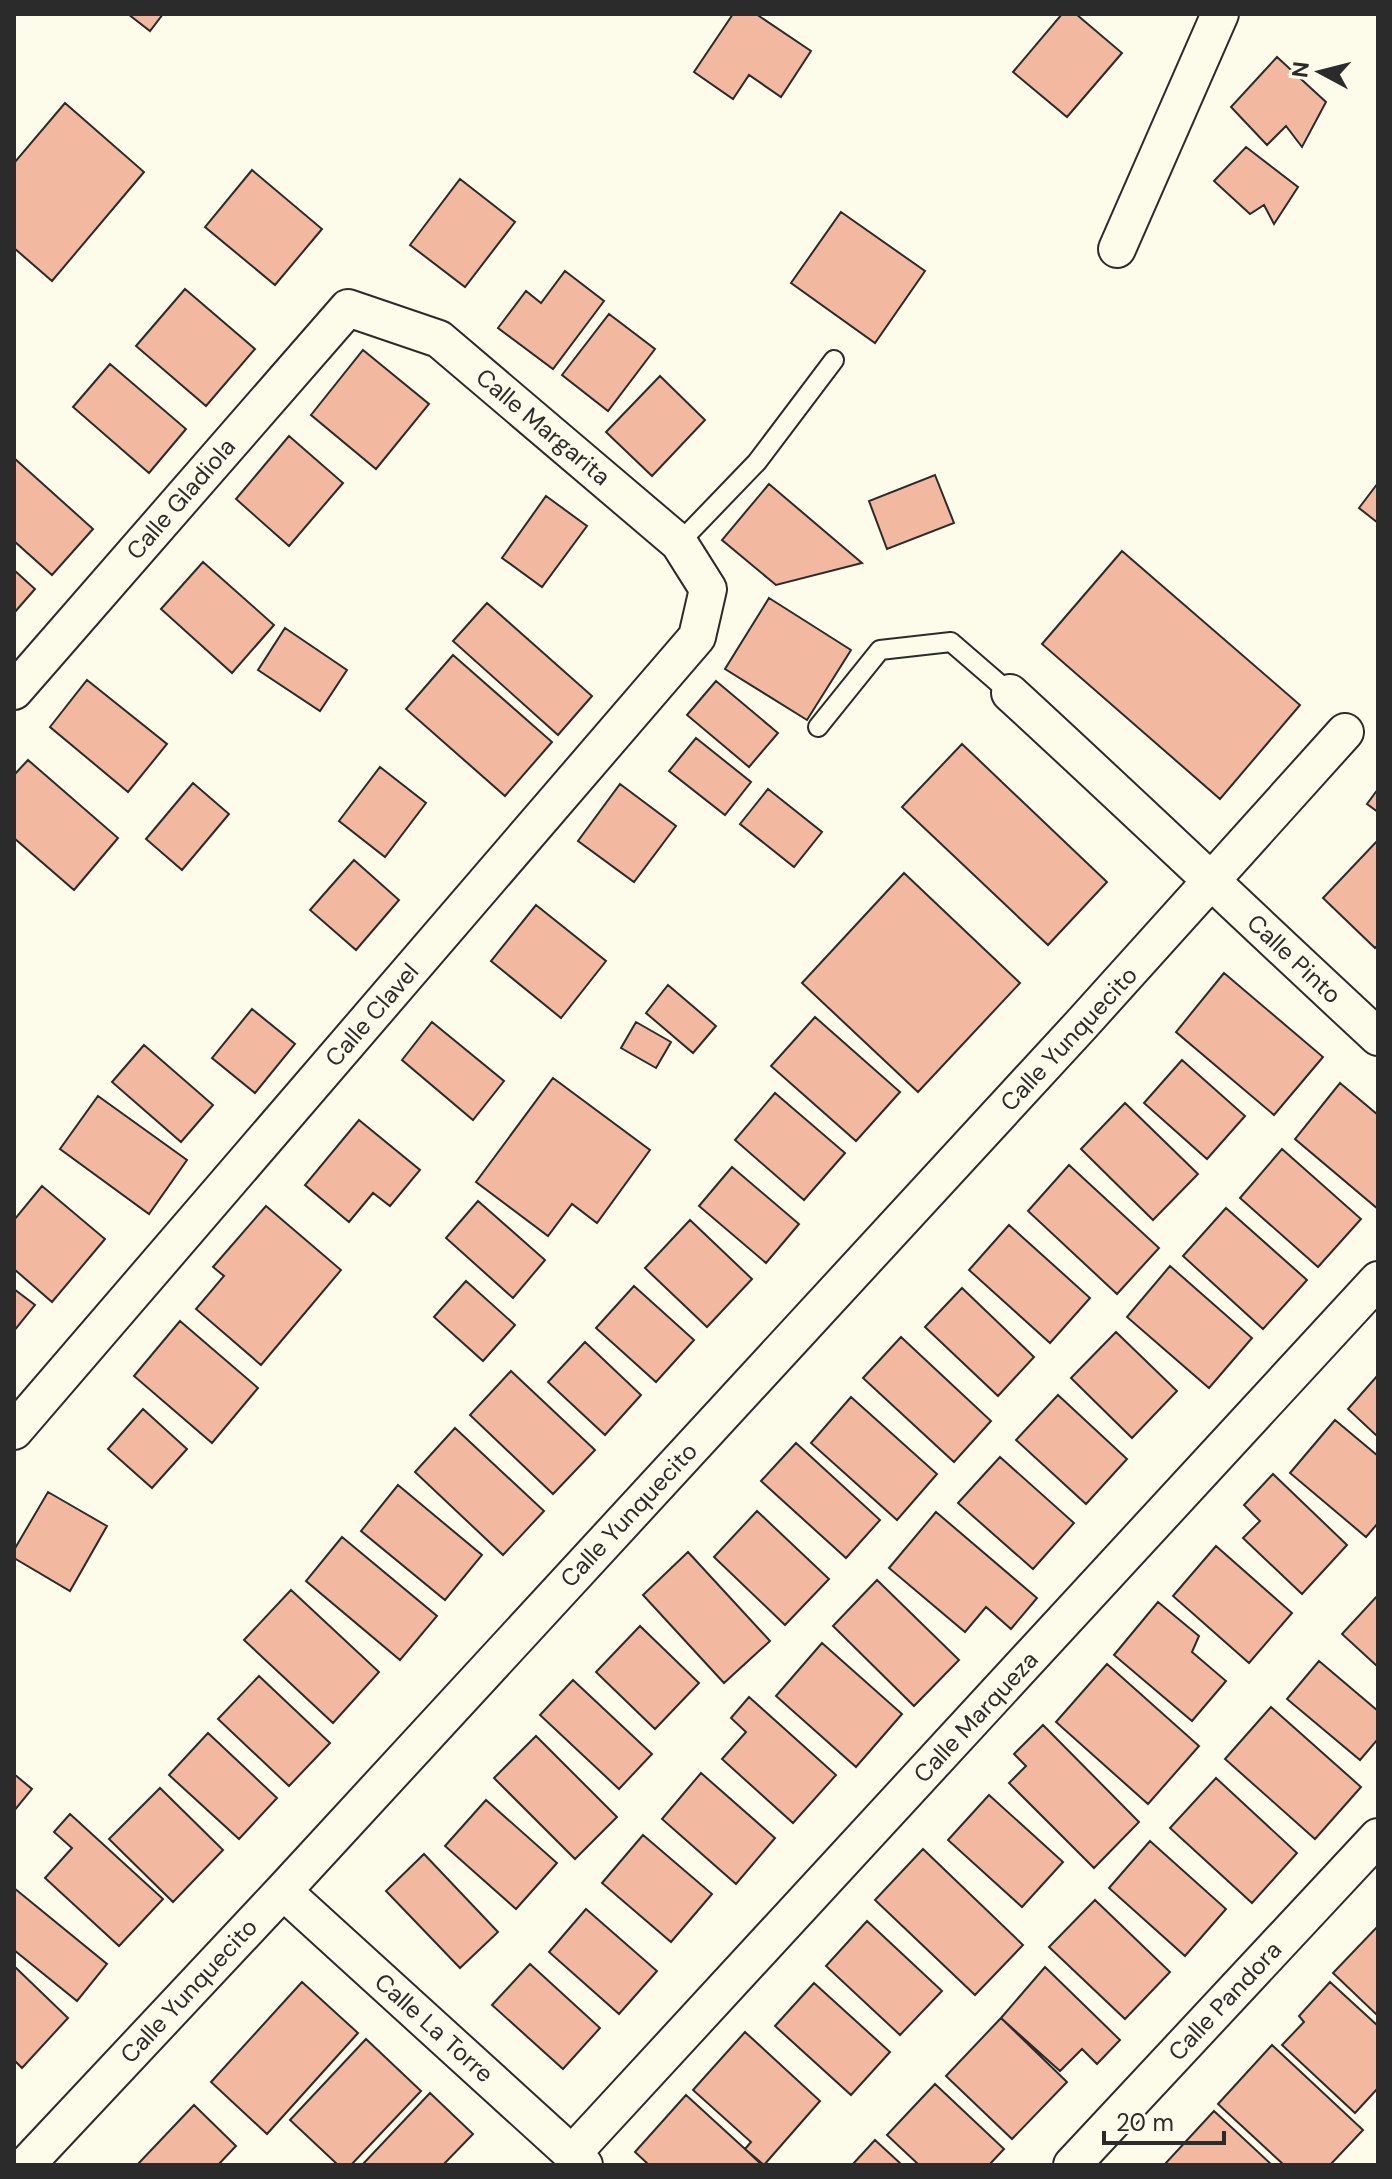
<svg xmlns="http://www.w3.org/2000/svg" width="1392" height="2179" font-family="'DM Sans',sans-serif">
<rect width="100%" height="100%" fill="#fdfbea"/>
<path fill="#f2b8a0" stroke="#2b2b2b" stroke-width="2" d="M128,14H163L150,31Z
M733,14H756L811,51L781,97L749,75L733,99L694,72Z
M1062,14H1076L1122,53L1067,117L1013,72Z
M1277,57L1326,102L1302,147L1286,126L1267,145L1231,107Z
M65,103L144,172L52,281L14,248V163Z
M1246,147L1298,187L1274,224L1264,205L1250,214L1214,181Z
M252,170L322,229L275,285L205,227Z
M460,179L515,222L465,287L410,245Z
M841,212L925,271L875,343L791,283Z
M565,271L604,301L553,369L498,328L526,291L541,303Z
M185,289L255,349L206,406L136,346Z
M609,314L655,349L608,411L562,375Z
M363,350L429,404L376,469L311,415Z
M110,364L186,429L149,473L73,407Z
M660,376L705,420L652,476L606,432Z
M289,436L343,483L289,546L236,499Z
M14,458L93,529L52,575L14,541Z
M935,475L954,523L887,549L869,501Z
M1378,483V523L1359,508Z
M769,484L862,563L776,585L722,540Z
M546,496L587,526L542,587L502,558Z
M1122,551L1300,705L1220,799L1042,644Z
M203,562L274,625L232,673L161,609Z
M14,570L35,589L14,613Z
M769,598L851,650L807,720L725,669Z
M487,603L592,696L558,735L453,641Z
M285,628L347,670L320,711L258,670Z
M453,655L552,742L505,796L406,709Z
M87,680L167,744L128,792L50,727Z
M716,681L778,733L749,767L687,715Z
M696,738L751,782L725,815L669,771Z
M962,744L1107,882L1048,945L902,807Z
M28,760L118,838L74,890L14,838V775Z
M380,767L426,803L385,857L339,821Z
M193,783L229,814L182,870L146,839Z
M620,784L676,826L634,882L578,841Z
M768,789L822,832L794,867L740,824Z
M1378,789V812L1367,804Z
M1378,840V945L1375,948L1323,898Z
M354,860L399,900L356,950L310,910Z
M904,873L1020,983L918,1092L802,983Z
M536,905L606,961L561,1018L491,961Z
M1224,973L1323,1057L1274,1115L1176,1032Z
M668,985L716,1026L693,1053L646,1013Z
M252,1009L295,1044L255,1093L212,1058Z
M815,1017L900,1092L856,1141L771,1066Z
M432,1022L504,1081L473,1120L402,1060Z
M636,1022L671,1042L656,1068L621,1048Z
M144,1045L213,1105L181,1142L112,1082Z
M1182,1060L1245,1116L1207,1159L1144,1103Z
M553,1078L650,1150L597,1223L572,1204L548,1236L476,1182Z
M1340,1083L1378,1115V1209L1295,1139Z
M775,1093L845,1153L804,1200L735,1140Z
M98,1096L187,1160L149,1214L60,1149Z
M1125,1103L1198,1174L1153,1220L1081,1149Z
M359,1120L420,1170L390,1206L373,1193L349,1222L305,1185Z
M1282,1149L1361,1219L1318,1267L1240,1198Z
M1069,1165L1159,1248L1117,1294L1028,1211Z
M732,1167L799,1224L766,1263L699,1206Z
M42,1186L105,1239L52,1302L14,1269V1220Z
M478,1201L545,1260L513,1298L446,1238Z
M266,1206L341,1270L261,1365L196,1309L224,1276L213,1267Z
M1226,1208L1307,1280L1263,1329L1183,1256Z
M690,1220L752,1279L707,1327L645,1268Z
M1009,1225L1090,1298L1050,1343L969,1270Z
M1170,1266L1252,1338L1209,1388L1127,1317Z
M466,1281L515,1325L483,1361L434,1317Z
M634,1286L694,1340L656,1382L596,1328Z
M962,1288L1034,1357L998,1396L925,1327Z
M14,1289L35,1305L14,1331Z
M180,1321L258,1388L212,1443L134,1376Z
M1116,1332L1177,1391L1132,1438L1071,1378Z
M901,1337L991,1421L954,1462L863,1378Z
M585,1342L641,1395L605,1435L548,1382Z
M511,1371L595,1450L553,1494L470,1415Z
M1378,1375V1437L1348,1409Z
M1058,1395L1127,1459L1086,1504L1016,1440Z
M851,1397L937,1474L897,1520L811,1443Z
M143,1409L187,1449L152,1488L108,1449Z
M1335,1420L1378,1456V1523L1366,1537L1290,1473Z
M455,1428L544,1511L503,1555L415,1472Z
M796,1443L880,1520L846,1558L761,1481Z
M1000,1457L1074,1523L1033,1569L958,1503Z
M1273,1474L1347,1545L1302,1594L1243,1538L1260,1521L1244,1505Z
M398,1485L482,1555L445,1600L361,1531Z
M48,1492L107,1526L70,1591L14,1558V1550Z
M757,1511L829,1579L785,1625L714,1557Z
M936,1512L1037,1598L1011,1629L986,1607L965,1632L889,1568Z
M342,1537L437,1616L400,1660L306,1581Z
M1216,1546L1292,1613L1249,1663L1173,1596Z
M688,1552L770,1641L724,1683L643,1595Z
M877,1580L959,1660L914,1706L833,1626Z
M291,1590L379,1672L333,1723L244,1640Z
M1378,1595V1667L1342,1634Z
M1158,1602L1199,1636L1192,1652L1226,1681L1192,1721L1114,1655Z
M640,1626L699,1683L655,1729L596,1672Z
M822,1643L902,1714L856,1767L776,1696Z
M1319,1661L1378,1711V1739L1360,1760L1287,1699Z
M1107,1664L1199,1746L1148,1804L1056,1722Z
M259,1676L330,1743L289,1786L218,1719Z
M573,1680L652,1754L619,1789L540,1715Z
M749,1697L836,1775L793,1823L722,1759L746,1732L731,1718Z
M1271,1707L1361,1787L1315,1839L1225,1759Z
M1043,1725L1139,1822L1094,1868L1009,1783L1026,1766L1014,1754Z
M208,1733L277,1798L239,1839L169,1775Z
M536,1736L617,1817L575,1859L494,1778Z
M701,1773L775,1838L736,1884L662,1819Z
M14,1774L32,1789L14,1811Z
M1216,1778L1297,1853L1252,1903L1170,1828Z
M160,1788L223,1850L173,1902L109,1839Z
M989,1795L1063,1862L1022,1907L948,1840Z
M486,1800L557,1863L516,1909L445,1846Z
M70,1814L163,1899L119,1946L45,1878L72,1848L54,1832Z
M643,1835L712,1894L671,1942L602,1883Z
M1150,1841L1226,1909L1185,1956L1109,1888Z
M923,1849L1023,1945L975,1995L875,1900Z
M424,1854L498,1932L460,1968L386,1891Z
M14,1888L107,1964L77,2001L14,1950Z
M1095,1900L1170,1972L1125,2019L1049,1947Z
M586,1909L657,1971L619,2014L549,1952Z
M867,1921L942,1991L900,2035L826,1966Z
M1378,1926V2016L1333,1973Z
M530,1964L600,2028L563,2069L492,2005Z
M14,1966L68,2018L22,2068L14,2060Z
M1045,1967L1120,2040L1097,2064L1082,2049L1060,2071L1001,2018Z
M302,1982L358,2033L267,2134L211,2082Z
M1330,1982L1378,2026V2088L1355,2113L1282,2045L1304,2022L1299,2016Z
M814,1983L890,2052L851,2095L775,2026Z
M1001,2018L1067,2082L1012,2139L946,2076Z
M745,2032L820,2101L764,2165L745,2149L751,2142L693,2090Z
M366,2039L421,2091L351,2165H338L290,2120Z
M1272,2045L1363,2130L1330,2165H1284L1218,2104Z
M935,2084L1004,2149L989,2165H919L887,2135Z
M430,2093L473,2134L443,2165H362Z
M686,2095L745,2149L762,2165H649L635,2152Z
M194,2105L236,2146L218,2165H137Z
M1214,2111L1272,2165H1164Z
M875,2140L902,2165H852Z"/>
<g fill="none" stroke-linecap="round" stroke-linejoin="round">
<defs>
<path id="service" d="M679,543L757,462L834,360
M818,727L880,650L951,642L1010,693"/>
<path id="minor" d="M1117,249L1220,14
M14,691L348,308L439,339L679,543L708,589L697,637L14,1431
M1010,693C1134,807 1255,923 1378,1037
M283,1891L584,2165
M572,2154L1378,1280
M26,2165L283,1891L1081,1025L1345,732
M1072,2165L1378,1837"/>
</defs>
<use href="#service" stroke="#2b2b2b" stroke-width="22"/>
<use href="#minor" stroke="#2b2b2b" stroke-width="40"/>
<use href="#service" stroke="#fdfbea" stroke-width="18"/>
<use href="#minor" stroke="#fdfbea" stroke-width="36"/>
</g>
<g text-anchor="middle" stroke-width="6" stroke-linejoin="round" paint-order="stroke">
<g font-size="24" fill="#2b2b2b" stroke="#fdfbea">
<text transform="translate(543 427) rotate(40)" y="8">Calle Margarita</text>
<text transform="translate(181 499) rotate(-49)" y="8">Calle Gladiola</text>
<text transform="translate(1294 959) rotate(43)" y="8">Calle Pinto</text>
<text transform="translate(372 1015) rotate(-49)" y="8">Calle Clavel</text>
<text transform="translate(1069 1039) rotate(-47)" y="8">Calle Yunquecito</text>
<text transform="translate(629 1515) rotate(-47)" y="8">Calle Yunquecito</text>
<text transform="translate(976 1717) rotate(-47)" y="8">Calle Marqueza</text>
<text transform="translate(189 1991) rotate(-47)" y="8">Calle Yunquecito</text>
<text transform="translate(1225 2001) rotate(-47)" y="8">Calle Pandora</text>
<text transform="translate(434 2028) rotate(42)" y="8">Calle La Torre</text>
</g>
</g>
<rect width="1392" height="2179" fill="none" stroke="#2b2b2b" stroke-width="32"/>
<g transform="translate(1320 72) rotate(277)" stroke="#fdfbea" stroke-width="6" paint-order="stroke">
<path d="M0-6L14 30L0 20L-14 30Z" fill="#2b2b2b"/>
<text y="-12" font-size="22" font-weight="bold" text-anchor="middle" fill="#2b2b2b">N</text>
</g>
<path d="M1104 2131v12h120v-12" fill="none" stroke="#2b2b2b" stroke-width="4"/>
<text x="1116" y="2131" font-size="24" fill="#2b2b2b" stroke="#fdfbea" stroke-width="6" paint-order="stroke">20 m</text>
</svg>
